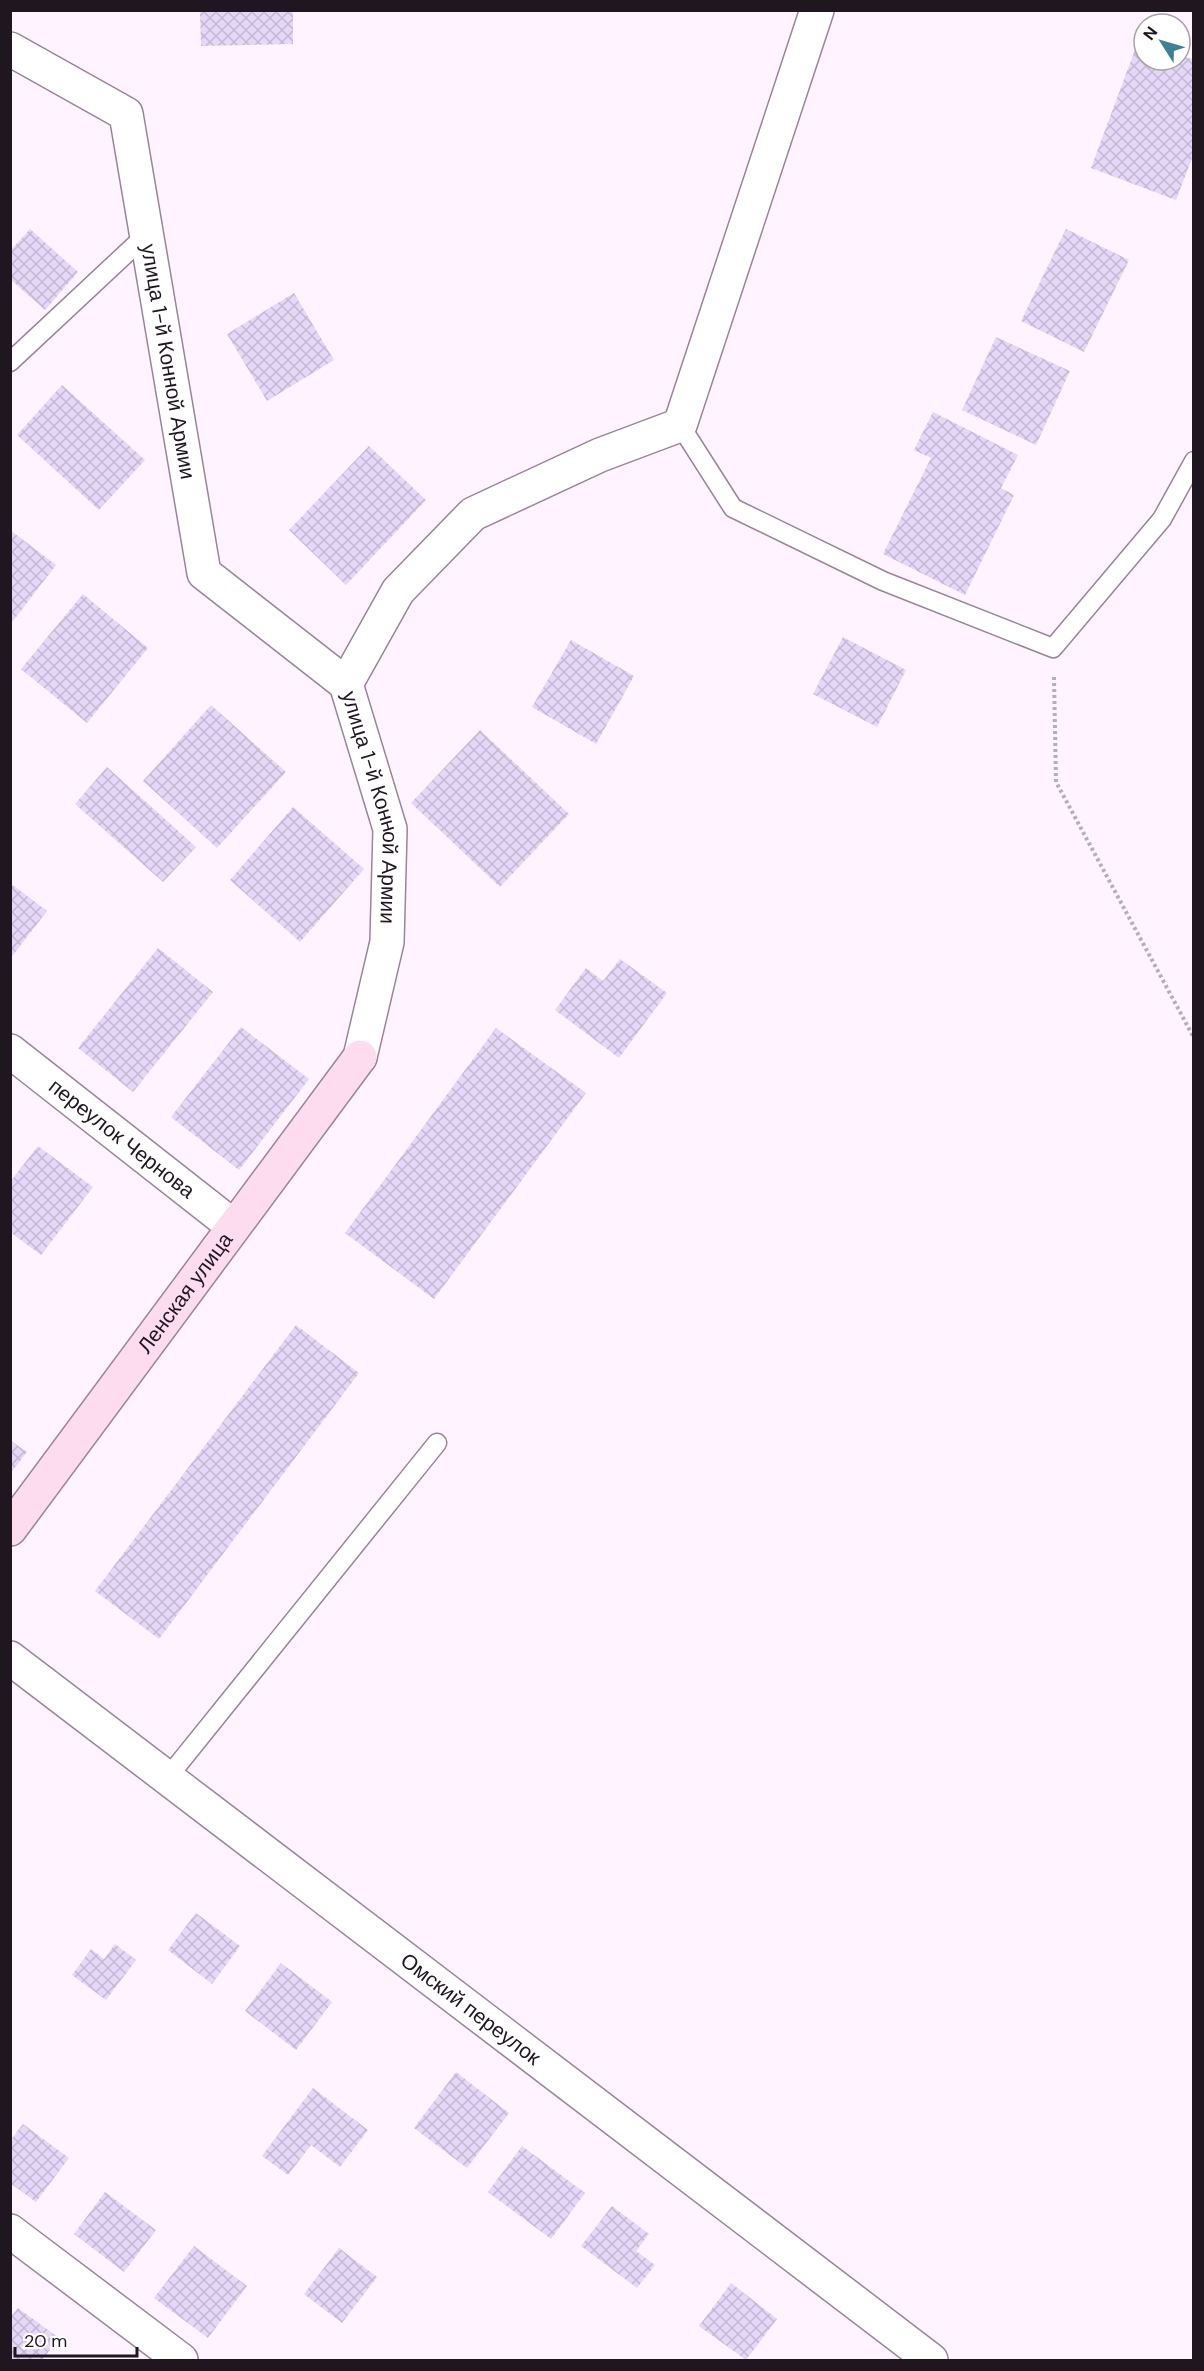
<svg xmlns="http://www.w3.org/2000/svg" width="1204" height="2371" font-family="'DM Sans',sans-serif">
<defs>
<pattern id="building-cross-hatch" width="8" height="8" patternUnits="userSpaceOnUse" patternTransform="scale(1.5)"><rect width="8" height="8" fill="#e4d7f7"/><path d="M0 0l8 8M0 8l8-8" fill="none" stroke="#c3b8d3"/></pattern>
</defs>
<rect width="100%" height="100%" fill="#fef3fe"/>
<path fill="url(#building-cross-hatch)" d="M200,10H293V44L201,46Z
M1139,39L1144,41V60H1180V55L1194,60V153L1176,200L1091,168Z
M30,229L78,272L45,310L10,279V251Z
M1066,229L1129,260L1084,352L1021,321Z
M294,293L334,360L267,401L227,334Z
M996,337L1070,371L1036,445L962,410Z
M62,385L145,460L99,510L17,435Z
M933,412L1018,455L1001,488L1014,495L965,595L883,554L931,458L914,450Z
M369,446L426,500L346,585L289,530Z
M10,530L56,565L10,625Z
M83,594L148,648L87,723L21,669Z
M843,637L906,670L877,727L813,694Z
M571,640L634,676L596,744L532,707Z
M211,705L286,772L217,848L143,781Z
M480,730L569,814L500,887L411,803Z
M107,767L196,847L163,882L75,804Z
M293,807L364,869L300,942L230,880Z
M10,883L47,911L10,959Z
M158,948L213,992L133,1092L78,1048Z
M620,959L667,993L619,1058L555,1010L586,968L603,981Z
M241,1027L309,1079L239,1170L171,1117Z
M496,1028L586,1093L434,1299L345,1233Z
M38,1146L93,1187L41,1255L10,1232V1182Z
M296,1325L359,1373L159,1639L95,1591Z
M10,1440L27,1452L10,1474Z
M196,1913L240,1946L212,1984L168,1950Z
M115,1944L136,1960L106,2000L72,1975L91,1949L104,1959Z
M281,1963L332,2002L296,2050L245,2011Z
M456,2072L509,2113L467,2168L414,2128Z
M313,2088L368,2130L340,2167L311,2145L288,2175L262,2156Z
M23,2124L69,2158L36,2202L10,2183V2141Z
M522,2146L585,2193L551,2239L488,2192Z
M105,2192L156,2230L124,2272L74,2234Z
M612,2206L649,2234L636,2251L655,2265L637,2288L581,2246Z
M194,2246L247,2286L208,2338L154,2298Z
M339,2248L377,2277L342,2323L304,2294Z
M731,2283L777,2319L746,2360L699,2326Z
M18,2308L59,2338L42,2360H10V2318Z"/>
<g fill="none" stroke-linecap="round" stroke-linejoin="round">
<defs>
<path id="lane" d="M10,362L147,234
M680,425L733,508L883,581L1053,648L1162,519L1194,461
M168,1777L437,1443"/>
<g id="street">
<path id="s1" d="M10,49L126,114L204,573L346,684L390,829L387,942L360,1057"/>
<path d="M346,684L398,591L473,514L600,455L680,425L817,10"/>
<path id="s2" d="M10,1051L233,1226"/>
<path id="s3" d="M10,1658L931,2360"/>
<path d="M10,2231L181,2360"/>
</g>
<g id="secondary">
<path id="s4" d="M10,1529L360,1057"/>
</g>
</defs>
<use href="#lane" stroke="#9b839b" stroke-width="21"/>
<use href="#street" stroke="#9b839b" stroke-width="36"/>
<use href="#secondary" stroke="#9b839b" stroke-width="36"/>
<path stroke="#b7acb7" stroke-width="4" stroke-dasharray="3 3" stroke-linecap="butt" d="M1054,677L1056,782L1194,1038"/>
<use href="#lane" stroke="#fff" stroke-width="18"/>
<use href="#street" stroke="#fff" stroke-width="33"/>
<use href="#secondary" stroke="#fcdcee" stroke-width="33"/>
</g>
<g text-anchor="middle" stroke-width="6" stroke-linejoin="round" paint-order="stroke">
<g font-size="21" fill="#1f161f" stroke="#fff">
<text dy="7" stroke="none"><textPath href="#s1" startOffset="384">улица 1-й Конной Армии</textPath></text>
<text dy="7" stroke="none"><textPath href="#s1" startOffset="906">улица 1-й Конной Армии</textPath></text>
<text dy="7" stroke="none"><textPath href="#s2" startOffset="142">переулок Чернова</textPath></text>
<text dy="7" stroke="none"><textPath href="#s4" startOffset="294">Ленская улица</textPath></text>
<text dy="7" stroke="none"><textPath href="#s3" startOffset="579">Омский переулок</textPath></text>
</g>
</g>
<rect width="1204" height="2371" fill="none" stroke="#1f161f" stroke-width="24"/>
<g transform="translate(1162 42) rotate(307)"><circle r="28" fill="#ffffff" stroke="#a5a2a5" stroke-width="1.5"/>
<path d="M0-4.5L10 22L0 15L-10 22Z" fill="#408093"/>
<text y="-9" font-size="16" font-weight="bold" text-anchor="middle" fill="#1f161f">N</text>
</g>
<path d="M15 2347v9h122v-9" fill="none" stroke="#1f161f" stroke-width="3"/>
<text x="24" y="2347" font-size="18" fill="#1f161f" stroke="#ffffff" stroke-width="4.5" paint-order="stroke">20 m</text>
</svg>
